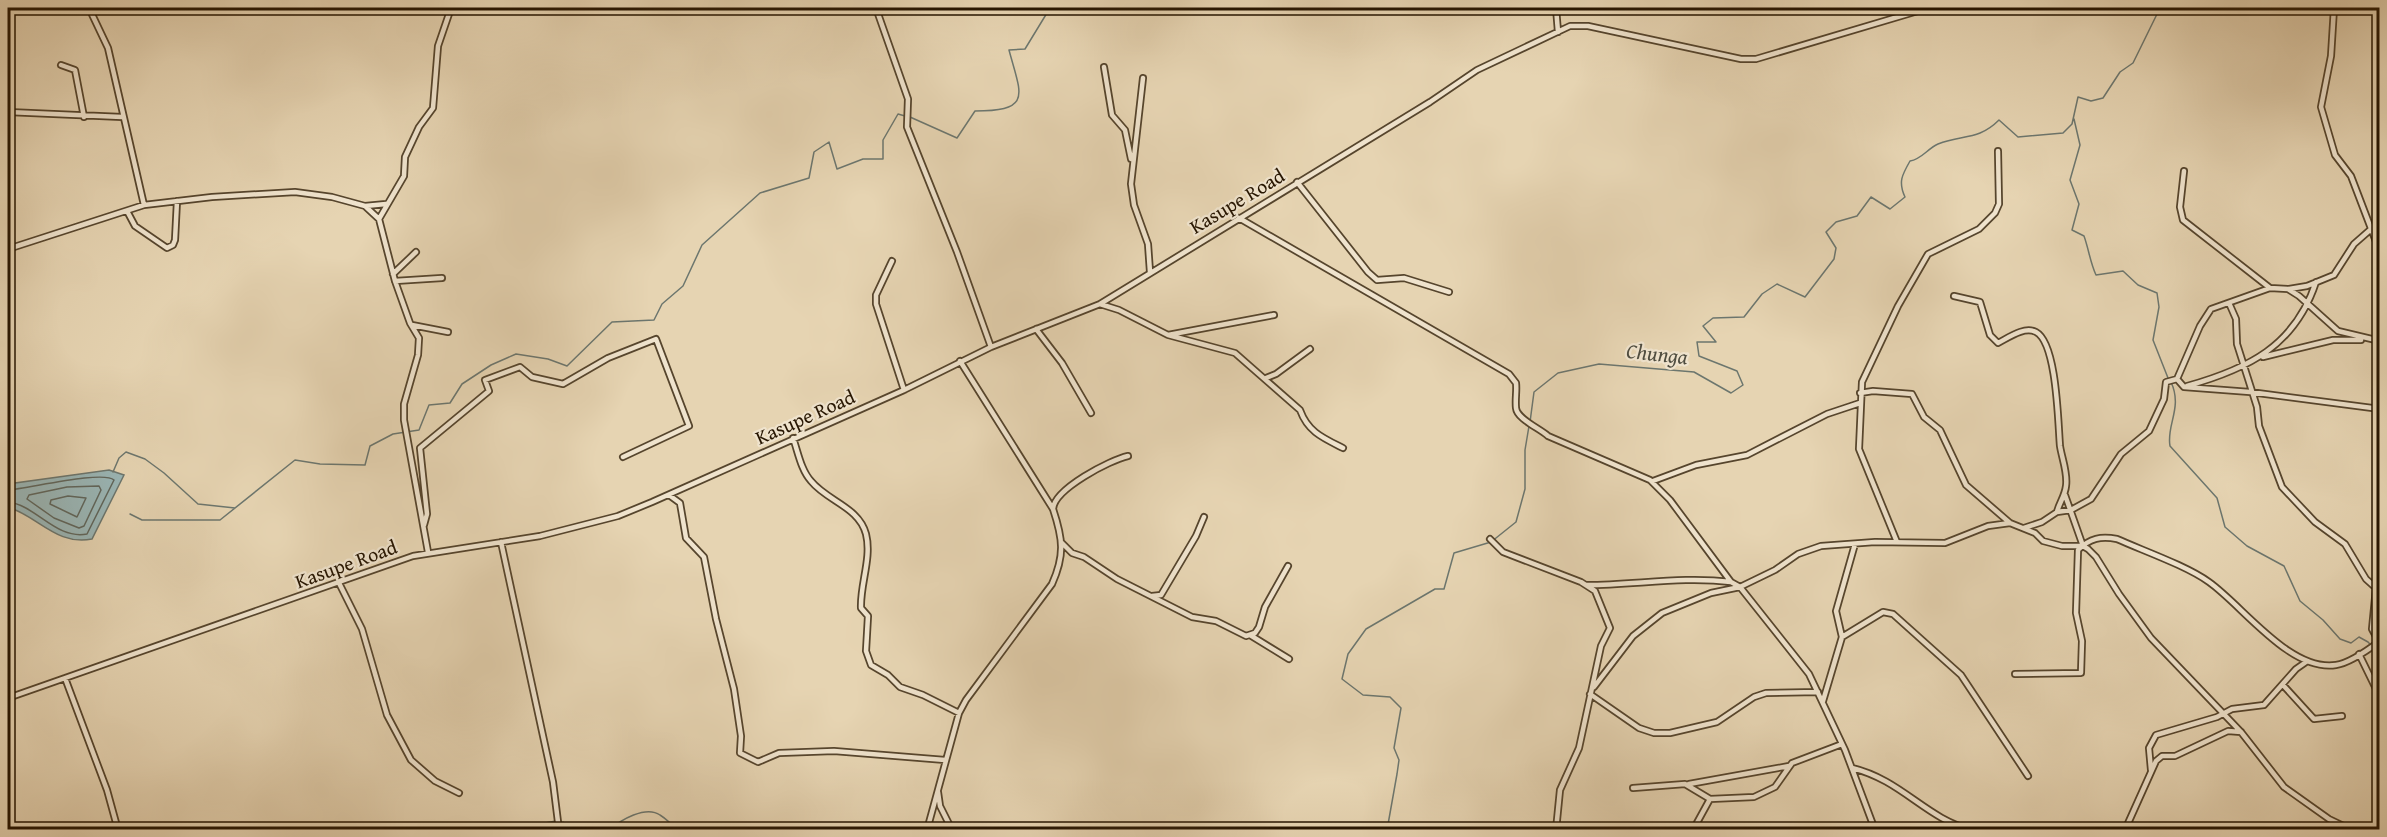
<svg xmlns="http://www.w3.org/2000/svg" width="2387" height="837" font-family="'Gentium Book Plus',serif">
<rect width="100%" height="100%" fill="#e6d4b2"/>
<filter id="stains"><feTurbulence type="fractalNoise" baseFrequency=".00333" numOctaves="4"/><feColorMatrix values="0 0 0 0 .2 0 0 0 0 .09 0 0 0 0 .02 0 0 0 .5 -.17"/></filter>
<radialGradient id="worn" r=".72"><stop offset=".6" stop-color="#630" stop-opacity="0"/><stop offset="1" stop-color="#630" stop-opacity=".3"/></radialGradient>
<path fill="#9ab6b6" stroke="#6c766e" stroke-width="1.5" d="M109,470L124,475L92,539C57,546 39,517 8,507V484Z"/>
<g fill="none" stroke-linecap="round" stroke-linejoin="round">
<path stroke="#60665c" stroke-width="1.5" d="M99,486L101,490L84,526L79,528L54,518L27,499L29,495L67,487Z
M8,490C27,489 103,470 114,480L87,534C56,540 36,505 8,502
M68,496L86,498L77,517L50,504L51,500Z"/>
<path stroke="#6c766e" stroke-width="1.5" d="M910,117L957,138L975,111C1033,111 1021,95 1009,50L1025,49L1050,8
M2074,119L2080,145L2070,180L2079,204L2072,230L2084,236C2089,250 2090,262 2096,275L2123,271L2138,285L2157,293L2159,307L2153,340L2168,378
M2171,382C2183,408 2166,425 2170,446L2217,498L2225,527L2247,546L2284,566L2300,601L2323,620L2340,639L2351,643L2359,637L2368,642L2380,655
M1530,422L1534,392L1558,373L1599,364L1694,372L1731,393L1743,385L1737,371L1699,356L1697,342H1716L1703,326L1713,318L1744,317L1762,294L1777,284L1805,297L1834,259L1836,248L1826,232L1836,222L1857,216L1871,197L1890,209L1905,197C1898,182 1902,175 1910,161C1922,159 1927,149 1938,144C1962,134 1978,141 1999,120L2018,137L2063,133L2072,124L2078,97L2091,101L2103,98L2120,72L2133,63L2160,8
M113,472L119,458L126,452L145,459L164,473L198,504L235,508
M130,514L142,520H220L295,460L320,464L365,465L370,446L393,434L419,430L429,405L450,403L462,384L491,365L516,354L548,359L567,366L612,322L654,320L662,304L683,286L702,245L760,193L809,178L814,152L829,142L837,169L863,159H883V140L898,114L905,116
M563,822L573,830
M543,830L545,823L556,821
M610,830C620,820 646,805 660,815C668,820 671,825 680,830
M703,830L711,827L713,830
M1387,830L1397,774L1399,760L1394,748L1401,708L1390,697L1363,695L1342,679L1348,654L1366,629L1435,589H1444L1454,553L1491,542L1516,522L1525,489V450L1529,426"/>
<defs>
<path id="minor" d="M89,8L108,48L144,205
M876,8L908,99L907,127L957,252L991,347
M1556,8L1558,32
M2334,8L2331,56L2321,107L2335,155L2351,176L2380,252
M61,65L75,70L84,117
M1104,67L1112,115L1125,130L1131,159
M1143,78L1131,184L1134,205L1148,244L1150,272
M8,112L122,117
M2184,171L2180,207L2183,220L2270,288
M1297,182L1368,272L1377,280L1404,278L1449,292
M365,206L386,204
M127,211L135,226L167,248L173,245L175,240L177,201
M1239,218L1509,374L1516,383C1517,391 1515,399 1516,408C1517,419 1539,428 1548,436L1650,480L1670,500L1731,582L1740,587L1809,674L1845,750L1875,830
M379,219L404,176L405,157L419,127L433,108L438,46L451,8
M8,249L144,205L212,197L295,192L332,197L365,206L379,219L395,281L410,323L419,338L418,355L404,404V420L428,552
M892,261L876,295V304L904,390
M393,274L416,252
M395,281L442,278
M2289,289L2307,286L2334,275L2354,244L2370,230
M1954,296L1980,302L1990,335L1998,343C2008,338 2024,326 2036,332C2057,343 2058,423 2060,446C2062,459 2068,473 2066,486C2065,496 2059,503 2057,512
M2229,303L2236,319L2237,344L2257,407L2259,426L2282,487L2315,522L2345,544L2366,579L2376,588L2372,629L2379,642
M1100,304L1119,310L1168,335L1274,315
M412,325L448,332
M1036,329L1062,363L1091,413
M1168,335L1235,353L1300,410C1308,432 1323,438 1343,448
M2263,357L2333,340H2361
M1266,378L1276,374L1310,349
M2177,379L2184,387L2250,392L2380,409
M2187,386C2248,369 2295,346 2316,282
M1860,393L1873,391L1912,394L1924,417L1940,430L1966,485L2010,523L2035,533L2043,541L2062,546H2083L2088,549L2096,557L2119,594L2151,638L2241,732L2284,787L2329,819L2352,830
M793,438C798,452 801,470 811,481C827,501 859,507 866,534C872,558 860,584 861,608L868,616L866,651L871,665L888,675L900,687L923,695L959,713
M1653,481L1696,465L1747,455L1827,414L1860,403
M669,495L680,503L686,538L704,557L716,619L734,689L741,736L740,753L758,762L779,753L834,751L945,760
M2065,495L2083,546
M1053,509C1054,489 1110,460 1128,456
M424,525L427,514L420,448L489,391L485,380L520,367L532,377L563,384L608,358L656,339L689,426L623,457
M2024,528L2042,522L2057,512L2071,510L2091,499L2121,454L2149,431L2164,399L2166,382L2177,379L2200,326L2211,309L2270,288L2288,289L2299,296L2338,331L2380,341
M1490,539L1503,552L1581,582L1595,591L1610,628L1601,646L1579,748L1560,790L1556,830
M501,542L553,782L559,830
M1061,542L1072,553L1084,557L1117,579L1192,617L1216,621L1246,636L1255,633L1259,627L1265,607L1288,566
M1897,542L1859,449L1862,382L1898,306L1928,254L1979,229L1995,213L1999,204L1998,151
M339,583L362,629L387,715L411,760L435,781L459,793
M1587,585C1636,585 1682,576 1731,582
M1152,596L1161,595L1196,536L1204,517
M1250,635L1289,659
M1842,637L1883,612L1893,614L1961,675L2028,776
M2359,654L2380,697
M2015,674L2081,673L2082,641L2076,613L2078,550C2090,538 2101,536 2117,539C2144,551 2187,566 2209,582C2243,606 2290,672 2336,665C2350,663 2368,650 2380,641
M65,678L107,790L118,830
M2283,685L2314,719L2342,716
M1594,687L1633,636L1662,613L1711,593L1740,587L1775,570L1798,554L1821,546L1875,542L1945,543L1988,526L2010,523
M1590,694L1639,728L1654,733H1670L1717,722L1754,697L1766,693L1818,692
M8,698L413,556L540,536L618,516L652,502L904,390L991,347L1100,304L1430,102L1477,70L1570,26H1588L1741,59H1756L1928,8
M1823,701L1842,637L1836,611L1855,544
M1852,768C1902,780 1926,819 1972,830
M2151,770L2149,748L2156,735L2217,717L2232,709L2264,705L2296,669L2306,662
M1689,784L1789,766
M1633,788L1685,784L1710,799L1754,797L1775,787L1792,763L1842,744
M938,792L940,806L952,830
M927,830L959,713L966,700L1052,584C1065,555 1063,539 1053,509L960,361
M1693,830L1710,799
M2125,830L2156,761L2162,756H2175L2228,731L2241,732"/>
</defs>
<use href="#minor" stroke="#56452d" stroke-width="8"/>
<use href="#minor" stroke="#efe3cd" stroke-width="4.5"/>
</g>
<g text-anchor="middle" stroke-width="4.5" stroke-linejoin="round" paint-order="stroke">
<g font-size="20" fill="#261501" stroke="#efe3cd">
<text transform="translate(1237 201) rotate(-31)" y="7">Kasupe Road</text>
<text transform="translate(805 417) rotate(-24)" y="7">Kasupe Road</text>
<text transform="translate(346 564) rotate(-20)" y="7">Kasupe Road</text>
</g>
<g font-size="21" font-style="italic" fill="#4f4d40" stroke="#efe3cd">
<text transform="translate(1657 354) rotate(6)" y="7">Chunga</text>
</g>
</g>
<rect width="2387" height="837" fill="none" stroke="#e6d4b2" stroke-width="30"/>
<rect x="9" y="9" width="2369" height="819" fill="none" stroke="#261501" stroke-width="3"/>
<rect x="15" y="15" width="2357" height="807" fill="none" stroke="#261501" stroke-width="1.5"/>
<rect width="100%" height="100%" filter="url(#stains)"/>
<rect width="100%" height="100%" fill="url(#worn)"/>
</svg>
